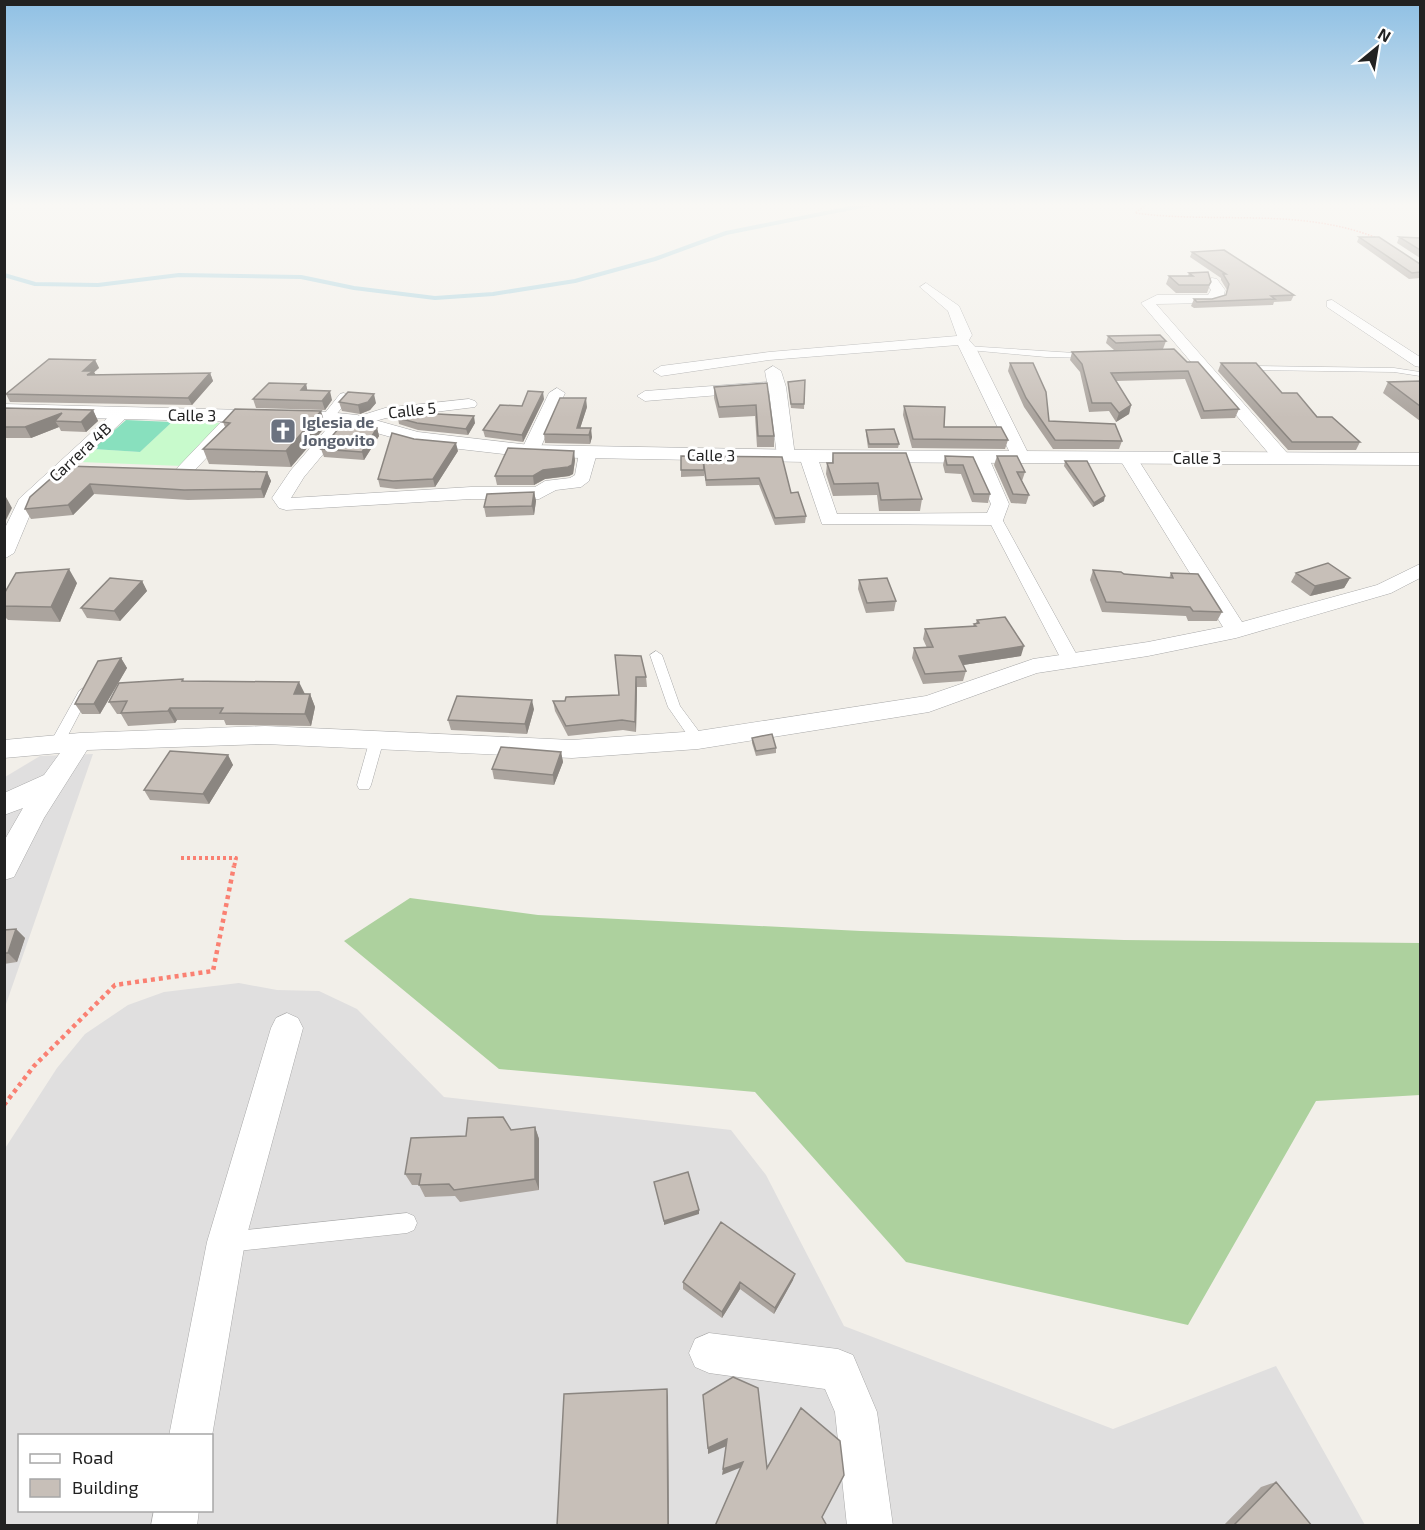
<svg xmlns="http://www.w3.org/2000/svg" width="1425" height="1530" font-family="'Exo 2',sans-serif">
<rect width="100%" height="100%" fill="#f2efe9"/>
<path fill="#e0dfdf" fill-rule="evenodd" d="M93,754L5,1007V777L40,756Z
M239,983L277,990L319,991L357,1009L444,1097L731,1130L766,1175L844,1326L1113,1429L1276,1366L1365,1525H5L4,1150L57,1068L85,1034L128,1005L164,992ZM20,1436H212V1510H20Z"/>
<path fill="#add19e" d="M410,898L538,915L861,931L1124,940L1420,943V1095L1316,1101L1188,1325L906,1262L755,1092L499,1069L344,941Z"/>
<path fill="#c8facc" d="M172,422L221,423L182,466L80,462L93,449L140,452Z"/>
<path fill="#88e0be" d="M126,420L172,422L140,452L93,449Z"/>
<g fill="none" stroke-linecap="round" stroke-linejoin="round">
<path stroke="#aad3df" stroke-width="4" d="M4,275L35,284L98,285L179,275L301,277L354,288L435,298L493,294L575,281L655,259L726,233L876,203"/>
<defs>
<path id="service" d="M966,346L1090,354L1094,356L1090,358L1046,357L969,350H966Z
M1255,366L1394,368L1420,372V376L1394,372L1258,370H1255Z
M656,651L662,655L680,706L703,737L705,740L703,743H693L668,707L650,655Z
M85,687L91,691L63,745L61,748H51L49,745L79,691Z
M377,734L384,739L371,785L369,789H359L357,785L370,739Z
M407,1213L414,1216L417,1223L414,1230L407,1233L228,1252L221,1249L218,1242L221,1235L228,1232Z"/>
<path id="pedestrian" d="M344,393L350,397L348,400L331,421H323L321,418L340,394Z
M995,515L1002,519L1079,659L1076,663H1064L1061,659L988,519Z"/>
<path id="minor" d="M1212,278L1217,279L1225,290L1223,299L1210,303L1156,304L1288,454L1291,458L1288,462H1276L1141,303L1157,295H1208L1211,290L1206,282Z
M926,283L959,306L972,335L969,340L976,348L1029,455L1026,459H1014L1011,455L958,345L769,360L661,376L653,371L661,366L769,352L957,336L948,311L920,287Z
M1332,300L1420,357V367L1415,366L1327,307V301Z
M773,366L781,371L786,387L795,456L786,461L777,456L769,391L645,401L637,396L645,391L767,382L765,371Z
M557,388L565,393L539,451L530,456L524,455L521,451L549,393Z
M469,399L475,401L477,404L475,407L386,418L357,426L350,422L304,477L291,498L471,487H535L545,481L570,478L575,475L579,453L588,448L597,453L589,481L581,487L556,490L539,499H471L286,510L279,508L272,498L291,470L337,417L343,415L350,419L385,408Z
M122,408L128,410L130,413L128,416L34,505L14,553L4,559V530L19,499L116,410Z
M226,422L234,427L232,431L191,474H179L176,470L179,466L220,423Z
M808,451L817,456L837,514L987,513L991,504L970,456L979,451L988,456L1009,504L1002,523L995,525L822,524L799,456Z
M1128,453L1137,458L1242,622L1377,585L1420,564V578L1391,593L1236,638L1148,656L1037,673L929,712L698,749L572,758L265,744L87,750L44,818L14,877L4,880V841L23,808L4,815V793L44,775L60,753L4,758V740L80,733L265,726L572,740L698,731L926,696L1033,659L1148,642L1223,627L1119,458Z
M287,1013L298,1018L303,1028L245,1242L212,1436H169L207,1242L271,1028L276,1018Z
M709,1333L838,1349L853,1355L877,1412L893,1526H847L835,1412L825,1389L709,1373L695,1367L689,1353L695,1339Z
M154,1510H199L197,1526H151Z"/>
<path id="tertiary" d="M4,404L327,412L357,415L418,432L530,445L808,450L1420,453V465L808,462L530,457L416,444L355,427L327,424L4,416Z"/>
</defs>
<use href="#service" stroke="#a9a9a9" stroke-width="1"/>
<use href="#pedestrian" stroke="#a9a9a9" stroke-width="1"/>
<use href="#minor" stroke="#a9a9a9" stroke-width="1"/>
<use href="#tertiary" stroke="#a9a9a9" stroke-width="1"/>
<path stroke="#fa8072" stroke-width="1.5" stroke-dasharray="1.5 1.5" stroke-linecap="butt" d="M97,203H175
M1149,203L1135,213C1216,224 1299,207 1377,238"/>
<path stroke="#fa8072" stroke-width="4" stroke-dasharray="3 3" stroke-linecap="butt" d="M181,858H236L234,867"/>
<path stroke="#fa8072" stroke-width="4.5" stroke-dasharray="4 4" stroke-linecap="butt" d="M4,1105L34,1066L115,985L213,971L234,866"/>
<use href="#service" fill="#fff" fill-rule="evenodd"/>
<use href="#pedestrian" fill="#fff" fill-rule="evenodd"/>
<use href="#minor" fill="#fff" fill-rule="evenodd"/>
<use href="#tertiary" fill="#fff" fill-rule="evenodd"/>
</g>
<path fill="#aba49e" d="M1359,237L1420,264V278L1409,279L1357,242Z
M1399,237L1420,238V258L1397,243Z
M1192,252L1294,295L1291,301L1274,302L1273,305L1194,308L1191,306L1194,299H1212L1226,295L1227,290L1221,280V278L1190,257Z
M1189,273L1211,282L1207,293H1176L1166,284L1169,276H1188Z
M1108,336L1166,341L1163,349L1114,350L1106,343Z
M1072,352L1187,362L1239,409L1235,418L1201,419L1185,379L1116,381L1131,405L1129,414L1116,422L1109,411L1089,412L1080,372L1070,360Z
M95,360L99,368L94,372L96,375L210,373L213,381L192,405L10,402L6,394Z
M1010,363L1049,421L1122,441L1119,449H1053L1024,407L1008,371Z
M1221,363L1282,393L1317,417L1360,442L1356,450H1288L1218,371Z
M805,380L804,409L791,408L788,382Z
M1420,381V421L1383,393L1388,382Z
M767,383L774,436V447H757L755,416L719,418L714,398V387Z
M306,384L307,390L332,400L325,410L256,408L253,399Z
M544,399L523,442L485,437L483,430L522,406Z
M339,402L376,403L370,410L360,414L342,411Z
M904,406L944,427L1008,440L1005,449L912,448L903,415Z
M587,407L580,428L592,437L590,444L545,443L544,434Z
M4,408L93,410L98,421L86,432L61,431L59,427L31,438H4Z
M398,418L475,423L468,435L418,430L399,424Z
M223,422L326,426L291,467L209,464L203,449L225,427Z
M377,428L379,436L364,460L324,457L321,449Z
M866,430L899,444L898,448H868L866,434Z
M458,451L435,487L396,489L380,487L378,479Z
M833,453L922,499L920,511H879L877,495L833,496L826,474L827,463H832Z
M681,456L782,457L791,493L806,516L805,523L775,525L759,485L706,486L704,471V476L681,477Z
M945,456L973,457L990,494L988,503L972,502L961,474L945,473L943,465Z
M997,456L1025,472L1022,481L1029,495L1026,504L1011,503L994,465Z
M575,460L573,474L569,476L545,479L534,485H497L495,476Z
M1065,461L1104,501L1093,507L1064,466Z
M65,466L267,472L271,481L264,498L188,500L94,494L73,515L31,519L25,509Z
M534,492L536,501L534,515L486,517L484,507Z
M1093,570L1124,574L1169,578L1171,573L1222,612L1217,621H1188L1186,616L1102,612L1090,580Z
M1296,573L1350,578L1344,588L1310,596L1291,582Z
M859,580L896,601L894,611L866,613L858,589Z
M142,581L147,591L120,621L87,618L81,608Z
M77,583L60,622L8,620L4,616V594Z
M977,620L1021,656L963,665L966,671L963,681L923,684L912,658L914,648H927L923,639L925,629L973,626L974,624L976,623Z
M615,655L646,677L647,687H637L636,732L623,730L568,736L555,711L553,701H565L619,695Z
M121,658L127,668L100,714H82L75,704Z
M183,679L184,681L310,694L315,707L311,726L226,725L224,720H177L175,723L128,726L121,714H117L109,702Z
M534,709L527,734L451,730L448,720Z
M752,738L776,748V753L756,756L752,743Z
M561,752L563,762L554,785L494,779L492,769Z
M228,755L233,765L209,804L150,800L144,790Z
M16,929L25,938L17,962L4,964V930Z
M535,1127L539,1139V1190L460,1202L455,1196L425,1197L419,1185H412L405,1174L466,1136Z
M793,1280L774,1314L740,1289L722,1318L683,1289V1282Z
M1276,1482L1312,1526H1223L1261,1487Z"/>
<path fill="#8b8681" d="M95,360L99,368L94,372L98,379L90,383L83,371Z
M210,373L213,381L192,405L188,398Z
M306,384L308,393L301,390Z
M330,391L332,400L325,410L322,401Z
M543,392L544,399L523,442L522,435Z
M374,394L376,403L370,410L360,414L358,405Z
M586,398L587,407L578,435L577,428Z
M1131,405L1129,414L1116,422L1119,413Z
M93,410L98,421L86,432L81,422Z
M321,411L326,426L291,467L286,451Z
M62,413L55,421L59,427L31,438L25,427Z
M474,416L475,423L468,435L466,429Z
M377,428L379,436L364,460L362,452Z
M591,428L592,437L590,444L589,435Z
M456,443L458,451L435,487L433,479Z
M574,451L575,460L573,474L569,476L545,479L534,485L533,476Z
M267,472L271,481L264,498L261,489Z
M90,484L94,494L73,515L68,505Z
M534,492L536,501L534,515L532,506Z
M1105,496L1104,501L1093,507L1094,503Z
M6,497L12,508L4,524V500Z
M69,569L77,583L60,622L51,607Z
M1350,578L1344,588L1310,596L1315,586Z
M142,581L147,591L120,621L114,611Z
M1024,646L1021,656L957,666L959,656Z
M121,658L127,668L100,714L94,704Z
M636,677L637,687L636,732L635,722Z
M299,682L305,694H294Z
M310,694L315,707L311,726L305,714Z
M532,700L534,709L527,734L525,724Z
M170,708L177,720L175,723L168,711Z
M561,752L563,762L554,785L553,775Z
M228,755L233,765L209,804L203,794Z
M16,929L25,938L17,962L8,953Z
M535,1127L539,1139V1190L535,1179Z
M699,1210V1214L664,1225V1221Z
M795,1274L793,1280L774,1314L775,1308Z
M740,1282V1289L722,1318V1312Z
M667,1389L668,1397L669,1526H668Z
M727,1439V1446L708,1454V1448Z
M743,1462L742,1467L722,1475L723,1469Z"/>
<path fill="#c7bfb8" stroke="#8b8681" stroke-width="1.5" d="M1359,237H1379L1420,264V272L1412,273Z
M1399,237L1420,238V250Z
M1224,250L1294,295L1271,296L1275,299L1197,302L1194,299H1212L1226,295L1229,284L1223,274H1226L1192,252Z
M1208,272L1211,282L1209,285H1179L1169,276H1193L1189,273Z
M1160,335L1166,341L1116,343L1108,336Z
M1174,349L1187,362H1198L1239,409L1204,411L1188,371L1111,373L1131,405L1119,413L1111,403H1092L1082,364L1072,352Z
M49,359L95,360L83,371H94L87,375L210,373L188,398L6,394Z
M1010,363H1033L1046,392L1049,421L1115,424L1122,441L1055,440L1026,398Z
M1221,363H1256L1282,393H1297L1317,417H1332L1360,442H1292Z
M805,380L804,404H791L788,382Z
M1420,381V406L1388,382Z
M269,383L306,384L301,390L330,391L322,401L253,399Z
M767,383L774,436H758L756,405L719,407L714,387Z
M528,391L543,392L522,435L483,430L500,405L522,406Z
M348,392L374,394L368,402L358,405L339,402Z
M560,398H586L577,428H591L589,435L544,434Z
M904,406L945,407L944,427H1001L1008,440L913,439Z
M4,408L93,410L81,422L55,421L62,413L25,427H4Z
M235,409L321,411L286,451L203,449L230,423L223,422Z
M400,412L474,416L466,429L417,423L398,418Z
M345,421L377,428L362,452L321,449Z
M894,429L899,444H869L866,430Z
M392,433L414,439L456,443L433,479L393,481L378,479Z
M508,448L574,451L572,465L568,467L543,470L533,476H495Z
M833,453H906L922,499L881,500L878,483L834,484L827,463H833Z
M681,456L782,457L791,493L798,492L806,516L775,518L759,478L706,480L703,458L704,470H681Z
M945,456L973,457L990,494H974L963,465H947Z
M997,456H1017L1025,472H1017L1029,495L1013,494Z
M1065,461H1087L1105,496L1094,503Z
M65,466L267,472L261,489L184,490L90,484L68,505L25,509L30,497Z
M534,492L532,506L484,507L487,494Z
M1328,563L1350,578L1315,586L1296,573Z
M69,569L51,607L4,606V594L16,573Z
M1093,570L1121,572L1124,574L1173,578L1171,573L1198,574L1222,612L1193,611L1190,607L1106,602Z
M110,578L142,581L114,611L81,608Z
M887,578L896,601L867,603L859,580Z
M1005,617L1024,646L959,656L966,671L925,674L914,648L933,647L925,629L976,626L974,624L979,623L977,620Z
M615,655L641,656L646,677H636L635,722L622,720L566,726L553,701H565L566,697L619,695Z
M121,658L94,704H75L98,661Z
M183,679L182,681L299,682L294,694H310L305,714L220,713L223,708H170L168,711L121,713L127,701L109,702L119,683Z
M457,696L532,700L525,724L448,720Z
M772,734L776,748L756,751L752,738Z
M501,747L561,752L553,775L492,769Z
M170,751L228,755L203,794L144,790Z
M16,929L8,953H4V930Z
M503,1117L511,1130L535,1127V1179L454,1190L449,1184L419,1185L421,1174H405L411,1138L466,1136L468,1118Z
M688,1172L699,1210L664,1221L654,1182Z
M721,1222L795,1274L775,1308L740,1282L722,1312L683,1282Z
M733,1377L758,1388L767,1468L801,1408L840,1441L844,1475L822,1517L827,1526H715L743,1462L723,1469L727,1439L708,1448L703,1395Z
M667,1389L668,1526H557L564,1394Z
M1276,1482L1312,1526H1233Z"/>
<linearGradient id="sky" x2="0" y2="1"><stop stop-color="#8fc0e4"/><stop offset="0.49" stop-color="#f9f8f5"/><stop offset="1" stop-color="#f9f8f5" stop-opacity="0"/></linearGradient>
<rect width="1425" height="418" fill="url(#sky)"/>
<defs>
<symbol id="church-square" viewBox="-11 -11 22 22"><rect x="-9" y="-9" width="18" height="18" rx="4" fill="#6b7280" stroke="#fff"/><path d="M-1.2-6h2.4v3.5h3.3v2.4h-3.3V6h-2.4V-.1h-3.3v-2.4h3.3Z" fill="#fff"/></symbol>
</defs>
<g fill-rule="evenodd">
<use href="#church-square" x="268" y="416" width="30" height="30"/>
</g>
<g text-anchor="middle" stroke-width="6" stroke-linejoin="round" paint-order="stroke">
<g font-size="16" fill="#222" stroke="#fff">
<text transform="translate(412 410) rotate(-6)" y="6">Calle 5</text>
<text transform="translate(192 415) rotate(1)" y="6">Calle 3</text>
<text transform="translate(80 452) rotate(-43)" y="6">Carrera 4B</text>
<text transform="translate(711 455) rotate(1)" y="6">Calle 3</text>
<text x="1197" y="464">Calle 3</text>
</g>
<g font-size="16" font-weight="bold" fill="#5b616d" stroke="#fff" text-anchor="start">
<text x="302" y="428">Iglesia de<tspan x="302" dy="18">Jongovito</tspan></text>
</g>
</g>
<rect width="1425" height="1530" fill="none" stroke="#222222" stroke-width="12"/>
<rect x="18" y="1434" width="195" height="78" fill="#ffffff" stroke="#a7a7a7" stroke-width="1.5"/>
<rect x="30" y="1454" width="30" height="9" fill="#ffffff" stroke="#a7a7a7" stroke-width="1.5"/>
<text x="72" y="1464" font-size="18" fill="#222222">Road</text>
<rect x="30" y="1479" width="30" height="18" fill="#c7bfb8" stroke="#a7a7a7" stroke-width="1.5"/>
<text x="72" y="1494" font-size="18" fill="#222222">Building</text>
<g transform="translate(1377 48) rotate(30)" stroke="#ffffff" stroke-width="4.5" paint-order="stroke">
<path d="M0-4.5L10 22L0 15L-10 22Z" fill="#222222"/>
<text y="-9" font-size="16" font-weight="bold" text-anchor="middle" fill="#222222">N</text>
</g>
</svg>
